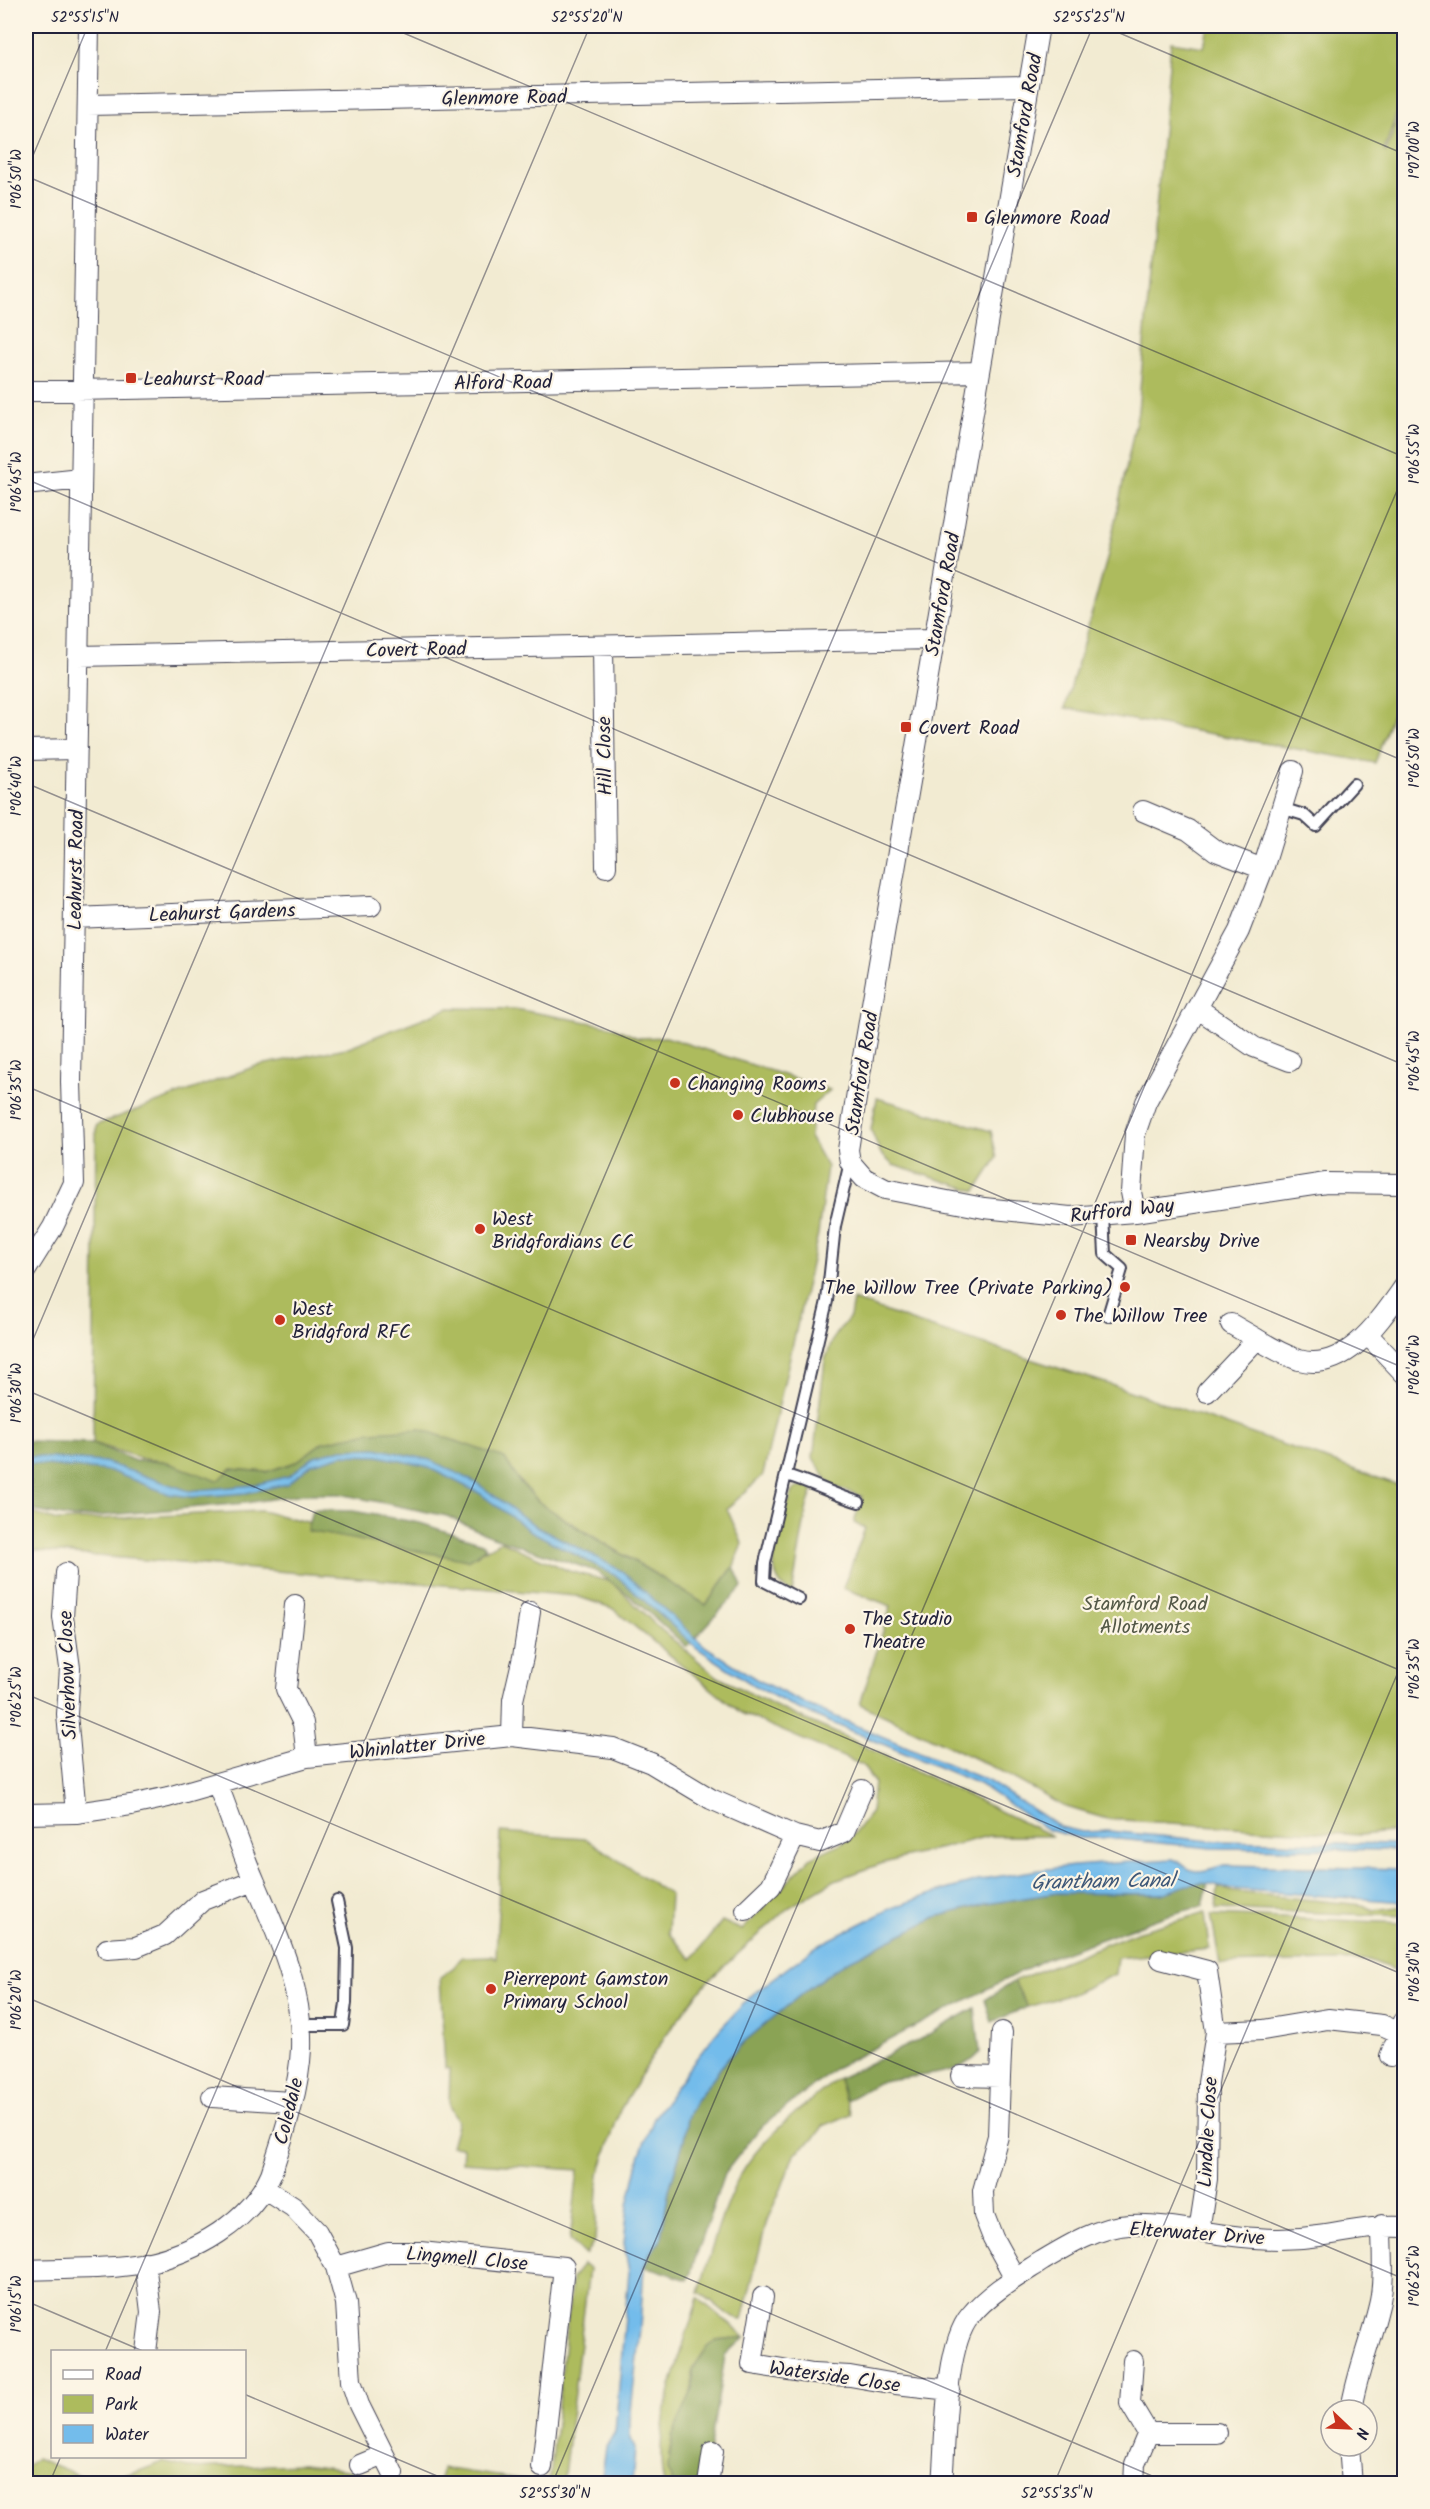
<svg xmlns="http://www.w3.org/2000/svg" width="1430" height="2509" font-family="Kalam,sans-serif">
<rect width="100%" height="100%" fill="#fcf5e5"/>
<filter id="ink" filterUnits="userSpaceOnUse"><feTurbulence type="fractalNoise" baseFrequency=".0167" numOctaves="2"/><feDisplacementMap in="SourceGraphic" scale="12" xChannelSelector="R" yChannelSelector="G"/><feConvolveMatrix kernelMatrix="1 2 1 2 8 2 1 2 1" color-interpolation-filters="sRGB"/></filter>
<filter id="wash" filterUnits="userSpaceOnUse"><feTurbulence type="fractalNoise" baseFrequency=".008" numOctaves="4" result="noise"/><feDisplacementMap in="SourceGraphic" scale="24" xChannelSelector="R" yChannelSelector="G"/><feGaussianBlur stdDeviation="1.35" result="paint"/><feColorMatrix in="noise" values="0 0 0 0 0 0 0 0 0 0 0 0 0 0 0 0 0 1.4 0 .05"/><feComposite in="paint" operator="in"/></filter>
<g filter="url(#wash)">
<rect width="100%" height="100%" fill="#f2ebd2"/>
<path fill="#adbb5d" stroke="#686e4c" stroke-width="1.5" d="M1208,26H1404V92L1384,151L1386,152L1404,100V681L1375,763L1065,708L1107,559L1138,411L1171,42L1204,47Z
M449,1008L515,1009L610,1026L638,1038L666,1037L830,1090L813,1105L810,1137L827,1167L818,1234L763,1475L727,1509L742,1543L734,1566L706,1605L542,1505L516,1477L323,1442L296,1462L266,1472L231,1469L218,1482L163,1461L143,1459L93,1443L96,1125L256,1066L346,1048Z
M877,1098L991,1131L997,1158L976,1191L893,1165L881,1154L871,1130Z
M853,1300L917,1323L1118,1387L1404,1487V1825L1390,1832L1360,1835L1107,1819L1063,1806L997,1769L860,1704L891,1606L843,1588L865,1528L854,1523L862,1496L831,1486L813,1458L825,1360L835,1335L850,1317Z
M805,1485L813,1490L807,1506L792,1593C756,1577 783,1515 794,1489Z
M26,1511L57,1521L261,1511L468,1560L501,1541L569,1571L612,1582L658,1627L718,1677L781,1709L845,1737L1052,1836H988L880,1864L835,1880L788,1908L706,1983L665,2036L620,2110L599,2174L595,2241L585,2255L570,2240L578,2170L462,2162L463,2147L451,2146L458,2121L449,2106L450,2069L445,2068L440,1977L454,1967L462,1957L492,1956L496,1959L501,1832L585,1838L670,1895L668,1933L692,1959L722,1921L742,1930L810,1858L850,1839L871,1812L874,1782L862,1765L741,1713L612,1608L576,1596L26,1550Z
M1218,1887L1234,1892L1363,1905L1374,1910L1404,1906V1916L1216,1909Z
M1205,1913L1209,1949L1117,1958L1115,1974L1072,1994L1027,2007L1014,1981L1139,1931Z
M1211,1915L1404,1923V1961L1400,1959L1395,1970L1369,1960L1220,1964Z
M839,2078L851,2114L823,2126L814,2139L794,2154L782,2187L767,2220L742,2320C726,2318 714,2300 699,2293C710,2255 720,2215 738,2179C758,2140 805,2104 839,2078Z
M583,2264L589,2269L563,2483L439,2484L441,2468L533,2481L550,2478L572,2278Z
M698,2298L745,2337L716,2340L692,2370C692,2376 693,2383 692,2389C685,2426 660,2439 672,2483L664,2484C651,2426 682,2353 698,2298Z
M36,2458L94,2481L134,2473L163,2462L189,2468L303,2464L354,2471L365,2481L380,2483L26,2484V2467Z"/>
<path fill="#8aa354" stroke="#566248" stroke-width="1.5" d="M421,1429L505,1458L518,1480L539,1502L575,1526L706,1605L734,1566L742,1587L687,1647L630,1596L595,1571L490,1536L447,1516L340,1494H303L246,1503L73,1518L35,1511L26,1505V1441L93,1443L135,1461H163L218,1481L231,1469L266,1472L296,1462L323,1442L370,1432Z
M312,1510L353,1511L420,1523L482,1543L486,1548L468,1560L307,1531Z
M1208,1883L1203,1906L1168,1915L1043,1960L835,2068L759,2129L724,2174L688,2280L655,2269L644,2267L650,2253L660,2241L669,2190L684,2139L687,2118L695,2102L724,2063L745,2041L810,1987L846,1962L936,1917L986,1904L1057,1893L1160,1894L1189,1884Z
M1014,1981L1027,2007L992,2022L985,2000Z
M975,2008L980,2052C963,2077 911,2075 883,2081C870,2084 859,2096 845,2100L839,2078L915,2042Z
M745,2337L725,2356L704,2483H672L668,2469L672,2437L693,2388L692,2370L706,2349L717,2340Z"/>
<path fill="#73bceb" stroke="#4a6f93" stroke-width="1.5" d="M376,1448L430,1460L449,1469L478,1484L533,1524L622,1571L706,1647L756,1679L810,1706L988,1781L1060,1827L1082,1832L1108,1831L1211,1841L1399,1844L1404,1846V1850L1211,1848L1108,1838H1080L1048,1830L979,1784L796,1708L753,1685L697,1648L618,1577L529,1530L479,1493L425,1466L378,1456L343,1455L312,1464L287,1484L246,1493L192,1497L169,1494L110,1471L26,1463V1456L104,1462L189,1491L254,1485L289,1476L315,1456L342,1449Z
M1172,1859C1182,1861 1181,1865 1189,1869C1201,1874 1213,1868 1224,1865L1404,1869V1902L1233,1889C1218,1885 1204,1881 1188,1885C1179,1887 1172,1892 1160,1894L1057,1893L986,1904L936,1917L846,1962L810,1987L745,2041L724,2063L695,2102L687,2118L684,2139L669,2190L660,2241L650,2253L644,2267L640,2328L630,2421V2436L635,2449L632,2483H601L606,2447L615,2432L629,2272L624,2243L628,2205L640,2154L654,2118L691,2065L720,2029L754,1993L817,1946L892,1908L931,1894L989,1878L1039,1870L1074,1866Z"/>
</g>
<g filter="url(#ink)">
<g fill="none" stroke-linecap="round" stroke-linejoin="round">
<defs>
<path id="service" d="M1281,808L1304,815L1316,826L1354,784
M1103,1215L1105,1254L1122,1269L1108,1316
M786,1475C811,1482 834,1495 859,1502
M799,1599L764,1581L765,1563L827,1301L835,1226L850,1162
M300,2025H343L346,2003L347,1948L337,1901"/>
<path id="minor" d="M1039,26L857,1092L848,1150L850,1162L864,1178L885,1189L984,1208L1070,1217L1135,1212L1326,1183L1404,1184
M88,105L1029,86
M26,391L980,372
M34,484L81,479
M603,646L606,867
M78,656L935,639
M26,750L77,749
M1143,811L1188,830L1216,851L1263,869
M74,918L371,906
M1197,1008L1254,1047L1290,1061
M1135,1212L1131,1192L1135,1134L1146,1102L1239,931L1263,869L1293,771
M26,1270L53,1227L74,1183L71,1082L89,26
M1231,1324L1257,1339
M1367,1334L1404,1373
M1207,1392L1257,1339C1270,1347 1284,1355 1299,1360C1346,1373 1381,1319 1404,1287
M66,1573L63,1617L70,1668L67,1714L76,1813
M295,1605L286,1689L303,1723L307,1757
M512,1736L513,1700L523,1657L530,1612
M26,1814L76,1813L131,1805L168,1797L307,1757L512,1736L613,1748L651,1763L711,1799L795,1836
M746,1910L771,1886L795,1836L820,1842L844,1832L862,1790
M107,1949L136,1947L165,1935L203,1900L254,1880
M1161,1959L1207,1971L1216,2032
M1390,2056L1404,2021
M961,2076L1000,2077L998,2136L983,2191L984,2215L993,2238L1015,2278
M1000,2077L1002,2032
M212,2097L291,2102
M265,2189L293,2207L317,2232L336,2267L346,2303L351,2381L359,2405L393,2473
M1199,2231L1207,2179L1208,2083L1216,2032L1263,2030L1328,2019L1382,2025L1400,2033
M145,2262L151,2312L146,2352
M336,2267L388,2252H421L564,2267L542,2467
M26,2270C65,2268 106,2270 145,2263C195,2253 250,2222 271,2174C284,2134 299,2091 301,2049C303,1988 278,1936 255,1882C241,1850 230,1816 217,1783
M763,2297L752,2364L813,2374L850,2376L896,2384L950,2390
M1133,2361L1130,2403L1148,2433H1217
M1351,2410C1357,2372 1372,2338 1380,2301C1385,2276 1382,2251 1382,2225
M1349,2446L1352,2484
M360,2465L384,2455
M708,2484L713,2451
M942,2484C946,2441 944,2347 970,2316C990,2292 1017,2277 1042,2261C1067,2246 1100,2226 1130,2225C1172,2223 1214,2236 1256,2238C1277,2240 1299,2239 1319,2236C1348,2232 1375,2225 1404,2227
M1134,2484L1135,2464L1148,2433"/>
</defs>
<use href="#service" stroke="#414052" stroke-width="14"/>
<use href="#minor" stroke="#414052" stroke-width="22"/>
<use href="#service" stroke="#fff" stroke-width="10"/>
<use href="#minor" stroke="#fff" stroke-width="20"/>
</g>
</g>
<path fill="none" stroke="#22223b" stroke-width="1.5" stroke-opacity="0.45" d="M387,26L1404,457M1103,26L1404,154M26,172L88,26M26,176L1404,761M26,479L1404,1065M26,783L1404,1368M26,1086L1404,1672M26,1356L590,26M26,1390L1404,1975M26,1694L1404,2279M26,1997L1171,2484M26,2301L145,2352M105,2352L1093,26M244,2394L456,2484M49,2484L61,2456M552,2484L1404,474M1054,2484L1404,1658"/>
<g fill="#c8321e" stroke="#fcf5e5" stroke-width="2">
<rect x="966" y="211" width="12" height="12" rx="3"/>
<rect x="125" y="372" width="12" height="12" rx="3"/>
<rect x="900" y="721" width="12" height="12" rx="3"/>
<circle cx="675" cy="1083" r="6"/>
<circle cx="738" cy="1115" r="6"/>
<circle cx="480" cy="1229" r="6"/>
<rect x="1125" y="1234" width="12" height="12" rx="3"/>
<circle cx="1125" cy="1287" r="6"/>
<circle cx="1061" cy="1315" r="6"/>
<circle cx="280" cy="1320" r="6"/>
<circle cx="850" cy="1629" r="6"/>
<circle cx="491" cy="1989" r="6"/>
</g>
<g text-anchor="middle" stroke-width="4.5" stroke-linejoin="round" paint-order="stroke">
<g font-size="20" fill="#22223b" stroke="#fcf5e5">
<text transform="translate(504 97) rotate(-1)" y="7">Glenmore Road</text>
<text transform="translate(1024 115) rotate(-80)" y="7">Stamford Road</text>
<text transform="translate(503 382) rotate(-1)" y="7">Alford Road</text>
<text transform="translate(942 594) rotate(-80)" y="7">Stamford Road</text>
<text transform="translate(416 649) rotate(-1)" y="7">Covert Road</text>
<text transform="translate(604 756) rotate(-91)" y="7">Hill Close</text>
<text transform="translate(75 870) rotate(-89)" y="7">Leahurst Road</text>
<text transform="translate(222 912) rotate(-2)" y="7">Leahurst Gardens</text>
<text transform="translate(861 1073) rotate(-81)" y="7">Stamford Road</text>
<text transform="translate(1122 1210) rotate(-6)" y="7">Rufford Way</text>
<text transform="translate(67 1675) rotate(-92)" y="7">Silverhow Close</text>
<text transform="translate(417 1745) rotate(-6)" y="7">Whinlatter Drive</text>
<text transform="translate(288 2111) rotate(-76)" y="7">Coledale</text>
<text transform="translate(1207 2132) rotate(-87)" y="7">Lindale Close</text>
<text transform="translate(1197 2233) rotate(4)" y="7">Elterwater Drive</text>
<text transform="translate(467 2258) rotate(5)" y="7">Lingmell Close</text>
<text transform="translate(835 2376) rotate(8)" y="7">Waterside Close</text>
</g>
<g font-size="20" fill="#22223b" stroke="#fcf5e5" text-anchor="start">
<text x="984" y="224">Glenmore Road</text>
<text x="143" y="385">Leahurst Road</text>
<text x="918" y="734">Covert Road</text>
<text x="687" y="1090">Changing Rooms</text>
<text x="750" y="1122">Clubhouse</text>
<text x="492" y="1225">West<tspan x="492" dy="23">Bridgfordians CC</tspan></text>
<text x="1143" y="1247">Nearsby Drive</text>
<text x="1113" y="1294" text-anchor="end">The Willow Tree (Private Parking)</text>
<text x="292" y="1315">West<tspan x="292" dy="23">Bridgford RFC</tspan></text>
<text x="1073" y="1322">The Willow Tree</text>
<text x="862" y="1625">The Studio<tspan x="862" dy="23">Theatre</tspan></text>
<text x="503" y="1985">Pierrepont Gamston<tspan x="503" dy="23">Primary School</tspan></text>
</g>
<g font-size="20" fill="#535847" stroke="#fcf5e5">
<text x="1145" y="1610">Stamford Road<tspan x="1145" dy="23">Allotments</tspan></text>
</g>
<g font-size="21" font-style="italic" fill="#3e5879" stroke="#fcf5e5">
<text transform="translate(1103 1881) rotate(-1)" y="7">Grantham Canal</text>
</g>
</g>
<rect width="1430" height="2509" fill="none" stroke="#fcf5e5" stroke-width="66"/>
<rect x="51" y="2350" width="195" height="108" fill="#fcf5e5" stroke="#a5a1a1" stroke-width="1.5"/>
<rect x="63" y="2370" width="30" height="9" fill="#ffffff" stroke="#a5a1a1" stroke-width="1.5"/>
<text x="105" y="2380" font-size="18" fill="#22223b">Road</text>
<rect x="63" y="2395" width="30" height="18" fill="#adbb5d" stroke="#a5a1a1" stroke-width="1.5"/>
<text x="105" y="2410" font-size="18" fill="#22223b">Park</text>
<rect x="63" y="2425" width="30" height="18" fill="#73bceb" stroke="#a5a1a1" stroke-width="1.5"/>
<text x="105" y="2440" font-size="18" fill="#22223b">Water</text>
<g transform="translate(1349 2428) rotate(113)"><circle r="28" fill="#fcf5e5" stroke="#a5a1a1" stroke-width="1.5"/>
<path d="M0-4.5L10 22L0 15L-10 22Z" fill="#c8321e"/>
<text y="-9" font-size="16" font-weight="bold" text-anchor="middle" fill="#22223b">N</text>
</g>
<rect x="33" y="33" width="1364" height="2443" fill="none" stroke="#22223b" stroke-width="2"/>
<g font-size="15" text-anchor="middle" fill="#22223b">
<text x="85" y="22">52°55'15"N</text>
<text x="587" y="22">52°55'20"N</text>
<text x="1089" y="22">52°55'25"N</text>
<text transform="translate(1414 150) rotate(-90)" y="5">1°07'00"W</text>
<text transform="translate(16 179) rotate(-90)" y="5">1°06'50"W</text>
<text transform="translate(1414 454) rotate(-90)" y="5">1°06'55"W</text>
<text transform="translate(16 482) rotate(-90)" y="5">1°06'45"W</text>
<text transform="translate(1414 758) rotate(-90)" y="5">1°06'50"W</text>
<text transform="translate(16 786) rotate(-90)" y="5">1°06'40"W</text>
<text transform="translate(1414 1061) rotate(-90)" y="5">1°06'45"W</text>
<text transform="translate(16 1090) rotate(-90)" y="5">1°06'35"W</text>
<text transform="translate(1414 1365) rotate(-90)" y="5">1°06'40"W</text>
<text transform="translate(16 1393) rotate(-90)" y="5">1°06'30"W</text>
<text transform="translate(1414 1669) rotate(-90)" y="5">1°06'35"W</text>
<text transform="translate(16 1697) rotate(-90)" y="5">1°06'25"W</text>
<text transform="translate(1414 1972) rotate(-90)" y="5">1°06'30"W</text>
<text transform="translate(16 2000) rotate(-90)" y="5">1°06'20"W</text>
<text transform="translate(1414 2276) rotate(-90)" y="5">1°06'25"W</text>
<text transform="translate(16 2304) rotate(-90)" y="5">1°06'15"W</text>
<text x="555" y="2498">52°55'30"N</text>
<text x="1057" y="2498">52°55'35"N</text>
</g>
</svg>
